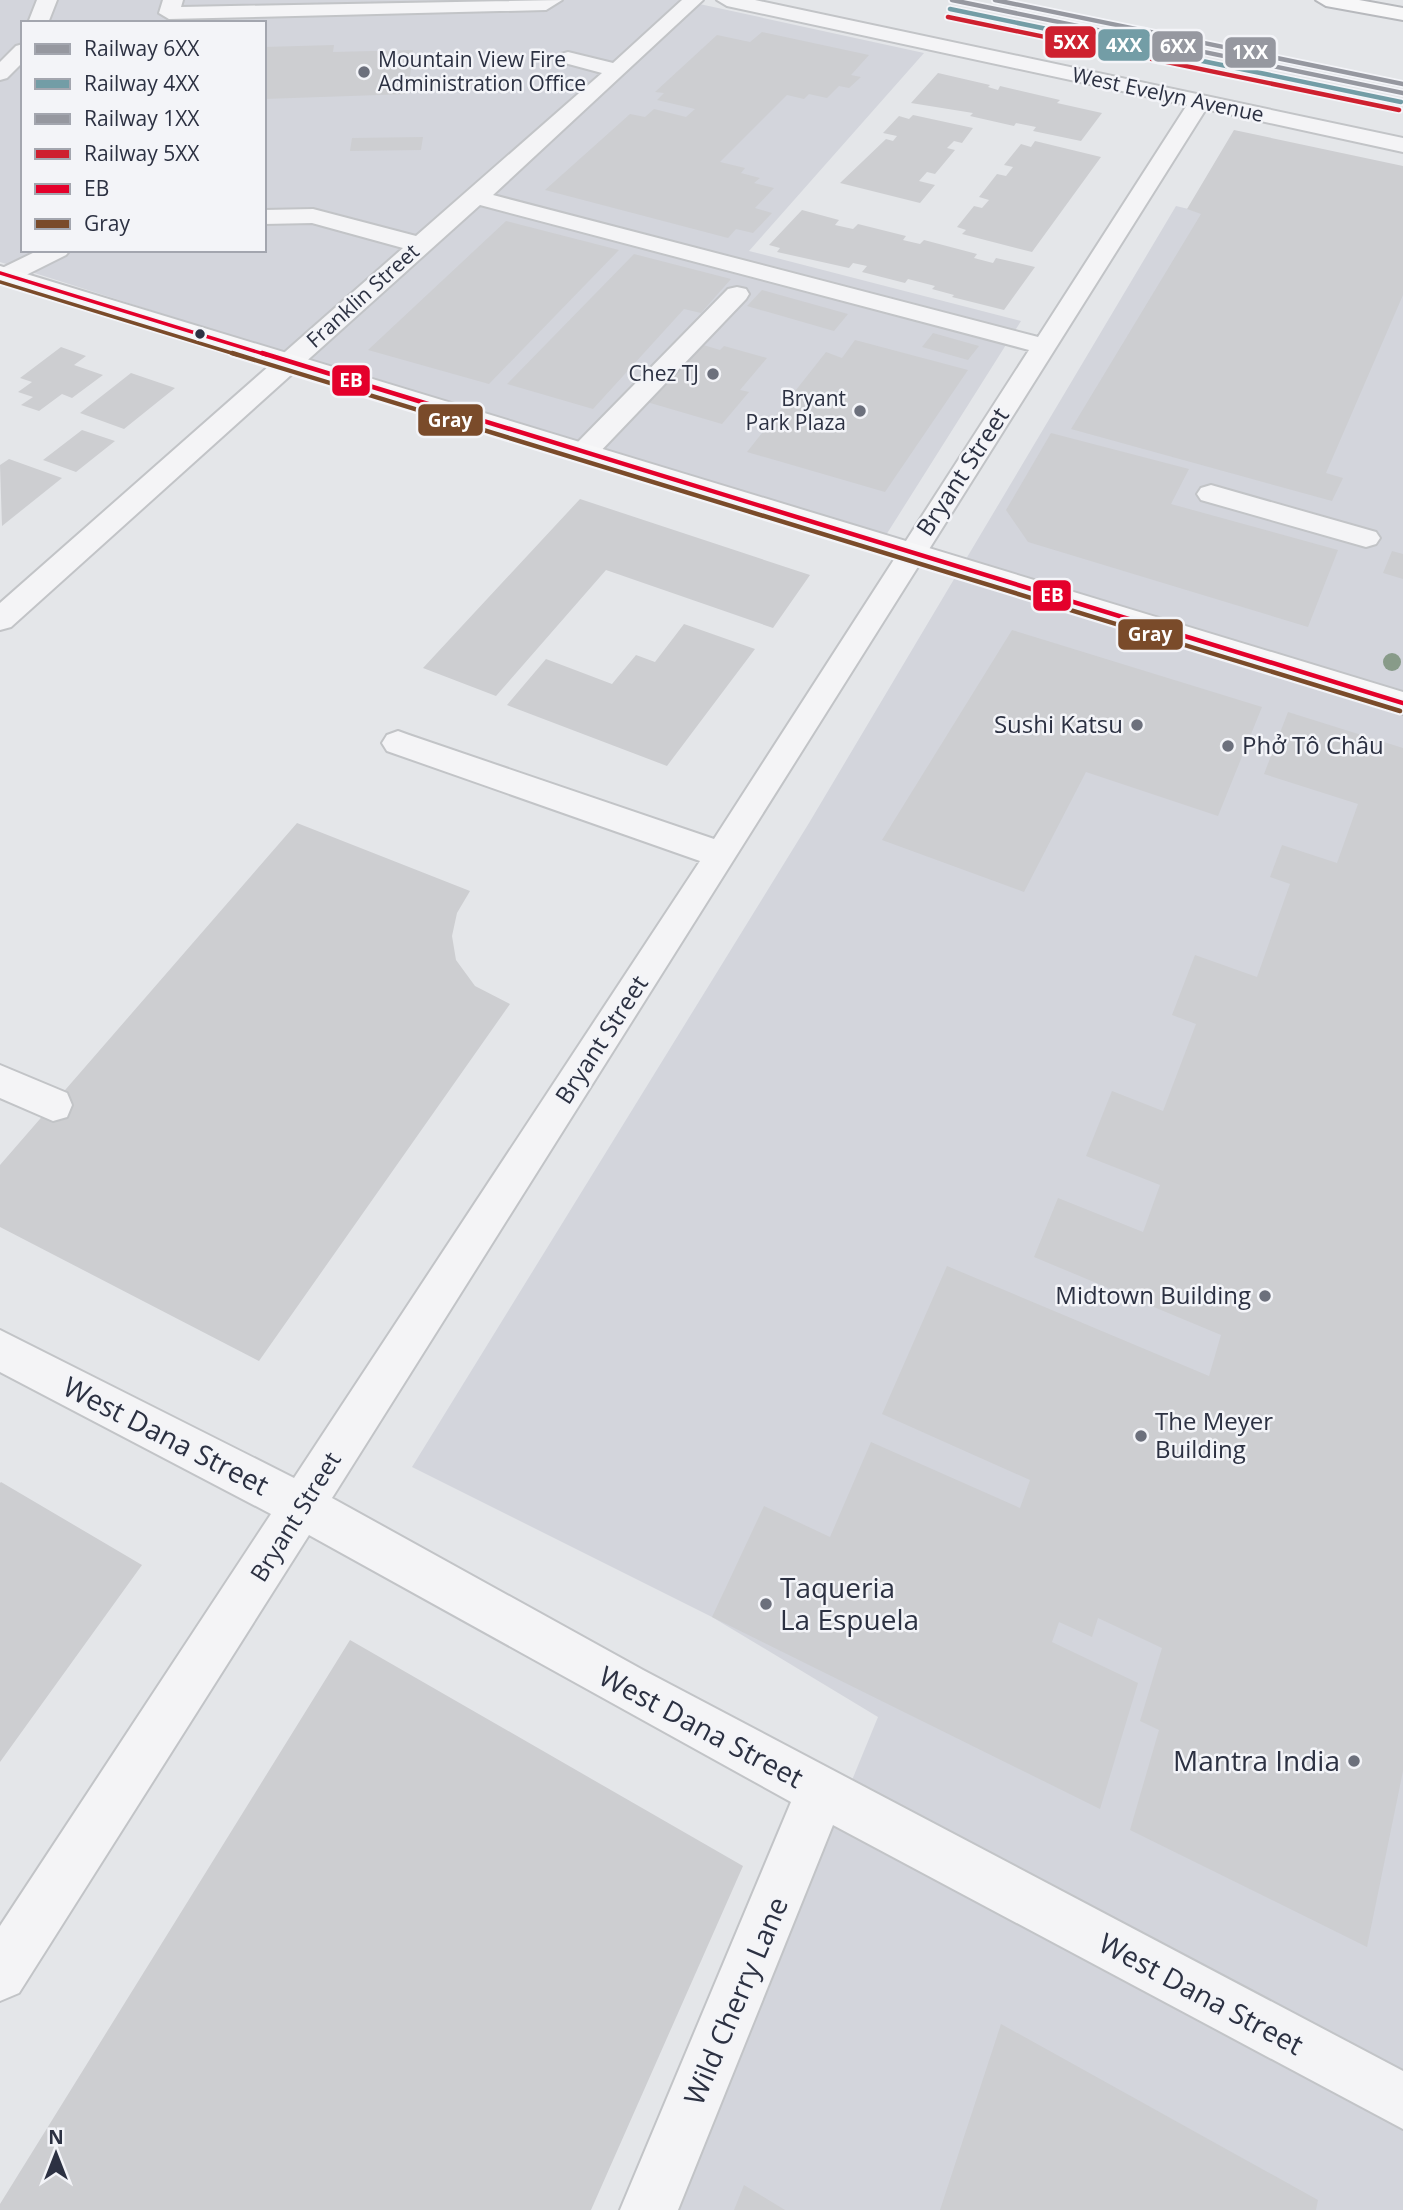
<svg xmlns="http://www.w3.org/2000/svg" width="1403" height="2210" font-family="'Open Sans',sans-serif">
<rect width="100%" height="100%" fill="#e4e6e9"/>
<path fill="#d3d5dc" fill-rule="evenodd" d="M0,0H681L924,53L749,251L1021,321L881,543L0,262ZM23,23H264V250H23Z
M1176,206L1403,261V2210H675L878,1717L712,1617L412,1467L809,823Z"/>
<path fill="#cdced1" d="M762,32L869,55L851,75L861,77L849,88L839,86L827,98L809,94L804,99L787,95L720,162L745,168L741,173L760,178L754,183L774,188L755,208L772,213L753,233L736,229L728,238L545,190L630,114L645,117L654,109L686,117L695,109L657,100L664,93L655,92L717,35L750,42Z
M334,45L333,52L413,50L408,94L264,99V47Z
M938,73L990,85L988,87L998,90L1000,86L1060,100L1057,103L1102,113L1081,141L1033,131L1036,127L1016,123L1014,126L970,116L973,113L911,103Z
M913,115L973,128L962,143L954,141L947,148L955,150L935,174L927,172L919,181L935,185L920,203L840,183L886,139L893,141L897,136L883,133L899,116L909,119Z
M1234,130L1403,166V295L1326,473L1343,478L1332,501L1071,429L1201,214L1187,209Z
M423,137L421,150L350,151L352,138Z
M1035,141L1101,157L1032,252L962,234L966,230L957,227L974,206L982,208L989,200L979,197L997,174L1006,176L1013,167L1004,165L1021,144L1031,147Z
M802,210L839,220L835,225L853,229L858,224L906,236L903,240L907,241L920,244L924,240L977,254L974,258L993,263L996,258L1035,267L1004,310L952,297L954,295L932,289L935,286L908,279L905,283L862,272L867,266L853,263L849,268L777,252L780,248L769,245Z
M506,221L619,250L489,384L368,350Z
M634,254L731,279L701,313L684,309L593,409L507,384Z
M762,290L848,314L834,331L747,306Z
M933,333L979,346L968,360L922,347Z
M855,340L968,370L885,492L747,452L826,352L842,358Z
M700,344L720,350L724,346L767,358L740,390L749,392L722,424L647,402Z
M61,347L86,356L74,365L103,375L72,398L62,394L39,411L21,405L33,397L18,392L32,382L20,378Z
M131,373L175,388L124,429L80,413Z
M82,430L115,441L76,472L43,460Z
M1051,433L1189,469L1171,504L1338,550L1308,627L1028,542L1006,510Z
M9,459L62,478L2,526L0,465Z
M580,499L810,575L773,628L606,570L496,696L423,668Z
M1392,551L1403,554V579L1383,573Z
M684,624L755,649L667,766L507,705L546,659L612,684L636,655L655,662Z
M1012,630L1262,707L1218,816L1086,772L1024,892L882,840Z
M1288,712L1403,748V1771L1367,1947L1130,1830L1159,1730L1140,1721L1162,1648L1098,1618L1092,1637L1059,1622L1052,1642L1138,1683L1100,1809L712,1617L764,1506L830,1537L871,1442L1020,1508L1030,1480L882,1414L947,1266L1209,1376L1221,1335L1034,1257L1058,1198L1143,1232L1160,1185L1086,1156L1112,1091L1163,1111L1196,1024L1172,1015L1195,955L1257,977L1290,884L1270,877L1282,845L1337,863L1358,804L1264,774Z
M297,823L470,891L457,913L452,936L456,960L475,986L510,1004L259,1361L0,1227V1165Z
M1,1482L142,1565L0,1762V1483Z
M350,1640L743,1866L591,2210H0V2204Z
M1001,2024L1318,2200L1316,2210H940Z
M744,2185L785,2210H734Z"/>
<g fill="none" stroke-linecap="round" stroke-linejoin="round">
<defs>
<path id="minor" d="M37,0H57L48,23H28Z
M163,0H183L181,7L562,0L546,10L169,19L159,13Z
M682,0H703L493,195L1038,337L1187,105L727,6L717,0H755L1403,138V152L1206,109L332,1498L643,1670L1403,2071V2129L833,1825L678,2210H620L791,1802L309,1535L19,1993L0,2001V1926L271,1514L0,1372V1330L294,1478L700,861L387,751L382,743L387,735L398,731L409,735L714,839L1029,350L480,205L11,627L0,630V603L403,248L312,223L264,224V210L313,209L416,236L602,73L561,62L558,58L561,54L568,52L613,63Z
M23,44V62L7,78L0,80V62L16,46Z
M39,250H70L66,255L16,280L0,281V269Z
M737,287L746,289L749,294L746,299L594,458H574L570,452L574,446L728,289Z
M1211,485L1376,532L1380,538L1376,544L1366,547L1201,500L1197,494L1201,488Z
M0,1065L67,1093L72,1105L67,1117L53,1121L0,1098Z"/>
<path id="major" d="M0,266L1403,692V714L0,281Z"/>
<path id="highway" d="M1316,0H1359L1403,8V20L1326,6Z"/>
</defs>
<use href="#minor" stroke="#c2c4c7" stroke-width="4"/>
<use href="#major" stroke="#c1c3c6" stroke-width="4"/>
<use href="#highway" stroke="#b7b9bd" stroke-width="4"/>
<use href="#minor" fill="#f4f4f6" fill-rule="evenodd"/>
<use href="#major" fill="#f7f7f8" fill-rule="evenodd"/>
<use href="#highway" fill="#f7f7f8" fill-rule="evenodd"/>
<defs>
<path id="bus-1-far1" d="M0,273L267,355"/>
<path id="bus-1" d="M262,353L1403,703"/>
<path id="bus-2-far1" d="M0,282L238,355"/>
<path id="bus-2" d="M232,353L1400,711"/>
</defs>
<use href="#bus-1-far1" stroke="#f3f4f8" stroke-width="7"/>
<use href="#bus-1" stroke="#f3f4f8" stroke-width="9"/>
<use href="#bus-2-far1" stroke="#f3f4f8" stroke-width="7"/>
<use href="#bus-2" stroke="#f3f4f8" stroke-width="9"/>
<use href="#bus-1-far1" stroke="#e4002b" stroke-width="3.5"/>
<use href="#bus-1" stroke="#e4002b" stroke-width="4.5"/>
<use href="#bus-2-far1" stroke="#7a4b2a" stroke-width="3.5"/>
<use href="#bus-2" stroke="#7a4b2a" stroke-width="4.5"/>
<defs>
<path id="rail-1" d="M952,0L1403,93"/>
<path id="rail-2" d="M950,9L1401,102"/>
<path id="rail-3" d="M995,0L1403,84"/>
<path id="rail-4" d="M948,17L1399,110"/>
</defs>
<use href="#rail-1" stroke="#f3f4f8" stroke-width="8"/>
<use href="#rail-2" stroke="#f3f4f8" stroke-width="8"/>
<use href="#rail-3" stroke="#f3f4f8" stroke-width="8"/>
<use href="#rail-4" stroke="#f3f4f8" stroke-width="8"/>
<use href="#rail-1" stroke="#9698a0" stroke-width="4.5"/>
<use href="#rail-2" stroke="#739da6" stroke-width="4.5"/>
<use href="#rail-3" stroke="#9698a0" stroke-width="4.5"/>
<use href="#rail-4" stroke="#ce202f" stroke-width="4.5"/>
</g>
<circle fill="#889b89" cx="1392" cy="662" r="9"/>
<g fill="#6c707c" stroke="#f3f4f8" stroke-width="2.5">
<circle cx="364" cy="72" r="7"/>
<circle cx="713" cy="374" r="7"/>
<circle cx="860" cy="411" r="7"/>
<circle cx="1137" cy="725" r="7"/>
<circle cx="1228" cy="746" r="7"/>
<circle cx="1265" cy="1296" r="7"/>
<circle cx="1141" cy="1436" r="7"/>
<circle cx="766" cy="1604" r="7"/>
<circle cx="1354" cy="1761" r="7"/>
</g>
<circle fill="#2c3142" stroke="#f3f4f8" stroke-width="2.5" cx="200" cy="334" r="6"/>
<g text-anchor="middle" stroke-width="5" stroke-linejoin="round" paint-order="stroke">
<g font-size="21" fill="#2c3142" stroke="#f3f4f8" text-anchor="end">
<text x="378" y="67" text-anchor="start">Mountain View Fire<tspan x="378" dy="24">Administration Office</tspan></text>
<text x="699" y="381">Chez TJ</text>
<text x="846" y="406">Bryant<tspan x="846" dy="24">Park Plaza</tspan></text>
</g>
<g font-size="21" fill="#2c3142" stroke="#f3f4f8">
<text transform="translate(1168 95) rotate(12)" y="7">West Evelyn Avenue</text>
<text transform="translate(363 296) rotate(-42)" y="7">Franklin Street</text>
</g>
<g font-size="24" fill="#2c3142" stroke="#f3f4f8">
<text transform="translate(963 472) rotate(-57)" y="8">Bryant Street</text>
<text transform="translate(602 1040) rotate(-57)" y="8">Bryant Street</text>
<text transform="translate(296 1517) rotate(-58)" y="8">Bryant Street</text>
</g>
<g font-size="24" fill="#2c3142" stroke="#f3f4f8" text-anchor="end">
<text x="1123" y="733">Sushi Katsu</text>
<text x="1242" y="754" text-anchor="start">Phở Tô Châu</text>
<text x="1251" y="1304">Midtown Building</text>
<text x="1155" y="1430" text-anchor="start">The Meyer<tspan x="1155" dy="28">Building</tspan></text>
</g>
<g font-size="28" fill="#2c3142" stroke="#f3f4f8">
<text transform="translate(166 1436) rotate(27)" y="10">West Dana Street</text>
<text transform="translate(701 1727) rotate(28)" y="10">West Dana Street</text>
<text transform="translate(1201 1994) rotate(28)" y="10">West Dana Street</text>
<text transform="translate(736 2001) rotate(-67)" y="10">Wild Cherry Lane</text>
</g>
<g font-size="28" fill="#2c3142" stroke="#f3f4f8" text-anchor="start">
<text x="780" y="1598">Taqueria<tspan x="780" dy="32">La Espuela</tspan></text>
<text x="1340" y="1771" text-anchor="end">Mantra India</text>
</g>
</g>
<g stroke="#f3f4f8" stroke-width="2.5">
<rect x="1044" y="25" width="53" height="34" rx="7" fill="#ce202f"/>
<rect x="1097" y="28" width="54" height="34" rx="7" fill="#739da6"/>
<rect x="1151" y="30" width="53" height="33" rx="7" fill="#9698a0"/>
<rect x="1224" y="36" width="53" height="33" rx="7" fill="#9698a0"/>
<rect x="331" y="364" width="40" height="33" rx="7" fill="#e4002b"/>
<rect x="417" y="403" width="67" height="34" rx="7" fill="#7a4b2a"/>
<rect x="1032" y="579" width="40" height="33" rx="7" fill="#e4002b"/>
<rect x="1117" y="618" width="67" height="33" rx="7" fill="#7a4b2a"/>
</g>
<g font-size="19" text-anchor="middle" font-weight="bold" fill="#fff">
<text x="1071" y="49">5XX</text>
<text x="1124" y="52">4XX</text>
<text x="1178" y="53">6XX</text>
<text x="1250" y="59">1XX</text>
<text x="351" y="387">EB</text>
<text x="450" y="427">Gray</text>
<text x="1052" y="602">EB</text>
<text x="1150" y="641">Gray</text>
</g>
<rect x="21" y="21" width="245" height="231" fill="#f3f4f8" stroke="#a3a6af" stroke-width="2"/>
<rect x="35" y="44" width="35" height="10" fill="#9698a0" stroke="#a3a6af" stroke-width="2"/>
<text x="84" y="56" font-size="21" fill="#2c3142">Railway 6XX</text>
<rect x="35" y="79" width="35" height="10" fill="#739da6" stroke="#a3a6af" stroke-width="2"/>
<text x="84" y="91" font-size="21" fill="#2c3142">Railway 4XX</text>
<rect x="35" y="114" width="35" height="10" fill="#9698a0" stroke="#a3a6af" stroke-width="2"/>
<text x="84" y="126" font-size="21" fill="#2c3142">Railway 1XX</text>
<rect x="35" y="149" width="35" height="10" fill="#ce202f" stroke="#a3a6af" stroke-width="2"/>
<text x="84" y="161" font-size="21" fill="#2c3142">Railway 5XX</text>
<rect x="35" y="184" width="35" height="10" fill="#e4002b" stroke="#a3a6af" stroke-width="2"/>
<text x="84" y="196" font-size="21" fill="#2c3142">EB</text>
<rect x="35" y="219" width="35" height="10" fill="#7a4b2a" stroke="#a3a6af" stroke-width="2"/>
<text x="84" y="231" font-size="21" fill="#2c3142">Gray</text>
<g transform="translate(56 2154)" stroke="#f3f4f8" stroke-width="5" paint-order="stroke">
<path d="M0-5L12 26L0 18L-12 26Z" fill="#2c3142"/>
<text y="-10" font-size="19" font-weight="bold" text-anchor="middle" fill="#2c3142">N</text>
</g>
</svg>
